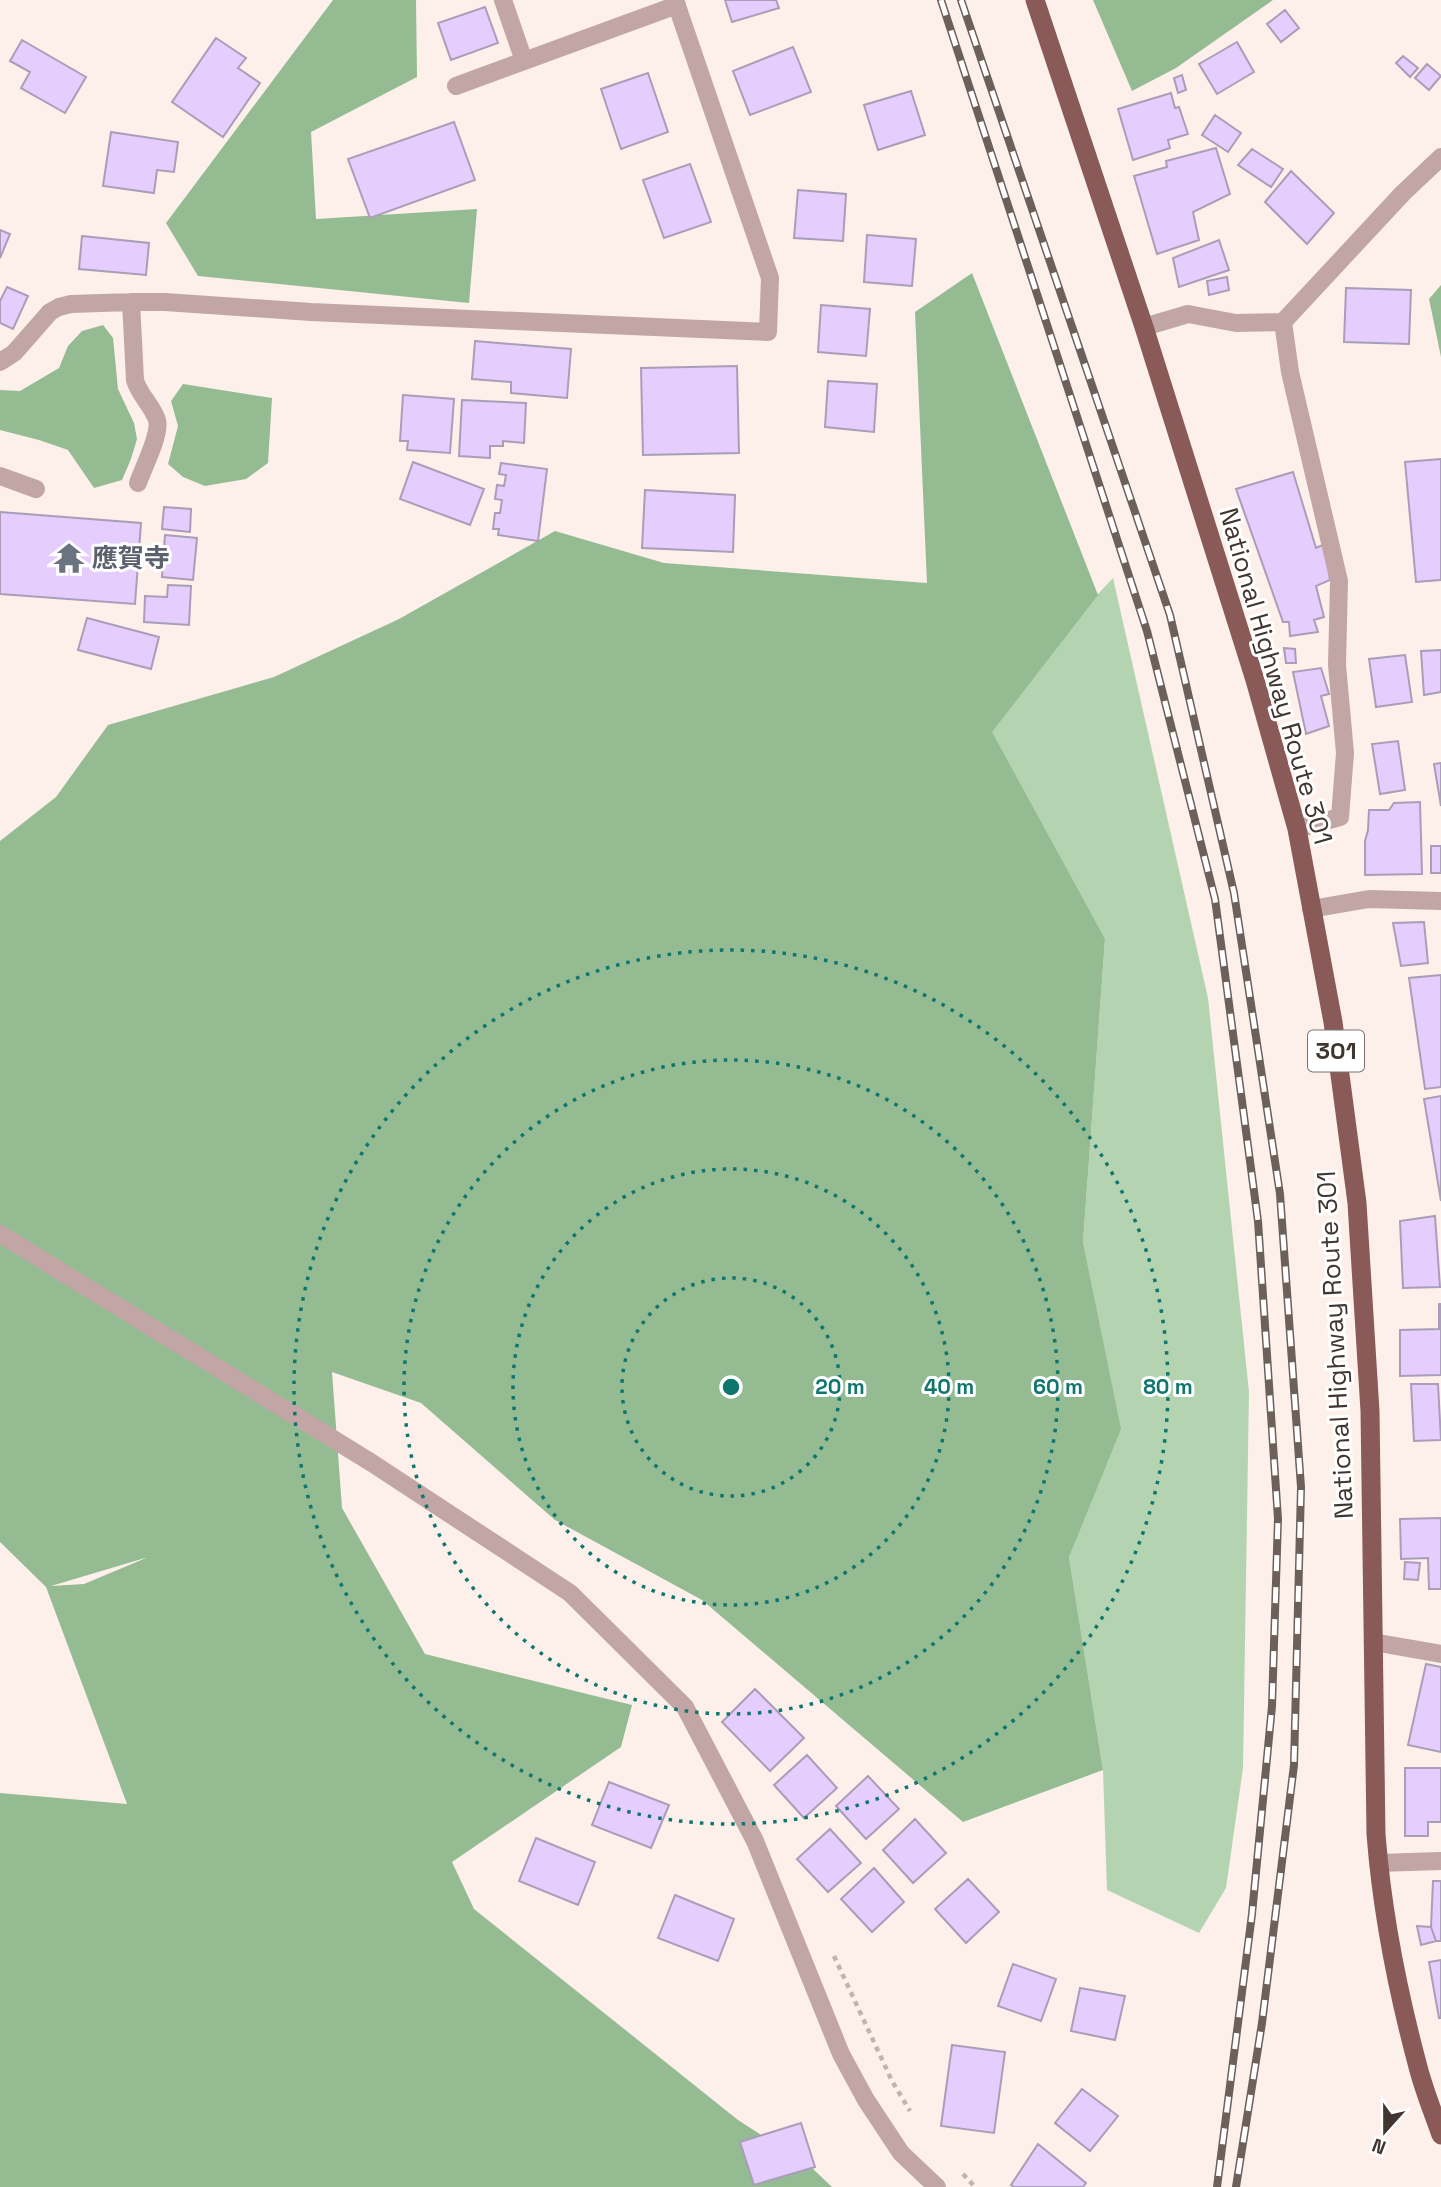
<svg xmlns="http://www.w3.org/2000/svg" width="1441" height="2187" font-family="'Space Grotesk','Noto Sans JP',sans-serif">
<rect width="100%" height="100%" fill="#fdf0eb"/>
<path fill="#b4d4b1" d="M1113,578L1208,998L1249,1392L1243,1768L1226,1888L1199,1933L1107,1890L1103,1770L1069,1557L1119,1422L1083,1242L1105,939L979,721Z"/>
<path fill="#95bb92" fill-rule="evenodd" d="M333,0H416L417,77L311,132L316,219L477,209L469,303L198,276L166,223Z
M1093,0H1273L1176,68L1132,91Z
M972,273L1098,595L992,732L1105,939L1083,1242L1121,1429L1069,1557L1103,1770L963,1822L702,1600L555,1520L421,1403L332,1372L342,1508L425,1654L632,1705L621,1747L452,1862L474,1909L738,2120L812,2168L832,2187H0V1793L127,1804L46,1587L0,1542V841L56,797L108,725L274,677L399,619L555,531L664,563L927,583L915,312ZM146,1558L84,1584L51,1586L145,1558Z
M1441,285V357L1429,299Z
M103,325L113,338L118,389L134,423L137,439L131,459L122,480L94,488L68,450L39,440L0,430V390L20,391L59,368L68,346L82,331Z
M183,384L272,398L268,463L246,479L205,486L183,477L168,464L178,426L171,401Z"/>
<path fill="#e5cdfe" stroke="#aa9db7" stroke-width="2" d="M725,0H776L779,8L732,22Z
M485,7L498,43L451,60L438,23Z
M1285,10L1299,28L1281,42L1267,24Z
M216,38L246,58L238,68L260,83L223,137L172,102Z
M22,40L86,77L65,113L21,88L30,72L10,61Z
M1237,42L1254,72L1217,94L1199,64Z
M793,47L811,92L750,115L733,71Z
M1403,56L1418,68L1410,77L1396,63Z
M1427,64L1441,76L1429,90L1415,78Z
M648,73L668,132L621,149L601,89Z
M1182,75L1186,90L1178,93L1174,78Z
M911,91L925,135L878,150L864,105Z
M1171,93L1175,108L1179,107L1188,134L1168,140L1170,148L1133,160L1118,109Z
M1215,115L1241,133L1228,152L1202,135Z
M454,122L475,180L370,218L348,159Z
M111,132L178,142L174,172L157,170L154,193L103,186Z
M1216,148L1230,194L1193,212L1199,240L1157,254L1134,176L1167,167L1166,161Z
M1252,149L1283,169L1271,187L1238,165Z
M690,164L711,222L664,238L643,180Z
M1291,171L1334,213L1307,244L1265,202Z
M798,190L846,194L843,241L794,238Z
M0,230L10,234L0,258Z
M867,235L916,239L912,286L864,282Z
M82,236L149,243L146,275L79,269Z
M1219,240L1229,270L1179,287L1173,258Z
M1227,277L1229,290L1209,295L1207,281Z
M7,287L28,296L13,329L0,323V301Z
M1346,288L1411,290L1409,344L1344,342Z
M821,305L870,309L866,356L818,352Z
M475,341L571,349L567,398L511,393V382L472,379Z
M737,366L739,453L643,455L641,368Z
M828,381L877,384L874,432L825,427Z
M403,395L454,399L450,453L407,450L408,441H400Z
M462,400L526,403L524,443L503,441V446H490V458L459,456Z
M1441,459V580L1416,582L1405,462Z
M413,462L484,489L470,525L400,499Z
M501,463L547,469L538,541L498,535L499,529H493L495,513H500L502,500L495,499L497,485L504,486L506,475L499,474Z
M1293,472L1316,548L1325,544L1330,580L1316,586L1324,617L1314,620L1318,632L1290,636L1289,622H1283L1236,489Z
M645,490L735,495L733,552L642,548Z
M164,507L191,509L190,532L162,529Z
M0,512L141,523L135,604L0,594Z
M165,535L197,538L193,580L162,577Z
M168,585L191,586L189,625L144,622L145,596L167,597Z
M87,618L159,637L151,669L78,650Z
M1284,648L1295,649L1296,663H1286Z
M1441,650V692L1424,695L1421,651Z
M1405,655L1412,702L1376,707L1369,659Z
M1321,668L1329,694L1321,696L1329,726L1306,734L1293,672Z
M1398,741L1405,790L1380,794L1372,744Z
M1441,763V806L1434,764Z
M1420,802L1422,874L1365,875V841L1368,830L1369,810H1389L1394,803Z
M1431,846H1441V873H1431Z
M1424,922L1428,963L1401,966L1393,923Z
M1441,975V1087L1425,1089L1409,978Z
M1441,1096V1201L1424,1099Z
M1435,1216L1440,1287L1403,1288L1400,1221Z
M1439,1304H1441V1375L1400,1376V1330L1439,1329Z
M1411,1384H1438L1441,1440L1414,1441Z
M1441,1518V1589H1429L1428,1558L1401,1559L1400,1519Z
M1405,1562L1420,1563L1418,1580L1404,1579Z
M1426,1664L1441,1667V1752L1408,1745Z
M755,1689L804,1738L770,1771L722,1722Z
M807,1755L837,1788L804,1818L774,1785Z
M1405,1768H1441V1822H1428V1836H1405Z
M868,1776L899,1809L866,1839L836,1806Z
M609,1782L669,1805L651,1848L592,1825Z
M915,1819L946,1853L913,1883L883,1850Z
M830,1829L861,1863L828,1892L797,1859Z
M536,1838L595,1862L578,1905L519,1881Z
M874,1868L904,1902L872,1932L841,1899Z
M968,1879L999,1912L966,1943L935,1909Z
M1433,1881H1441V1941H1436L1431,1927Z
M675,1895L734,1919L718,1961L658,1938Z
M1417,1926L1431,1927L1436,1941L1421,1945Z
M1441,1960V2018H1439L1429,1962Z
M1013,1964L1056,1979L1041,2021L998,2006Z
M1080,1988L1125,1996L1115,2040L1071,2031Z
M952,2045L1005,2052L994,2133L941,2126Z
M1082,2089L1118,2116L1090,2151L1055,2123Z
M801,2123L815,2167L754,2185L740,2142Z
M1038,2144L1086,2183L1083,2187H1014L1011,2185Z"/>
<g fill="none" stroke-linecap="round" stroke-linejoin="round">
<path stroke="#c1b4af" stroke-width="4.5" stroke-dasharray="5 5" stroke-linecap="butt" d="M834,1956L892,2081L910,2111
M963,2174L975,2187"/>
<path stroke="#c1a6a5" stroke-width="18" d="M1373,1642L1441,1654"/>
<path stroke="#c1a6a5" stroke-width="18" d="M503,0L524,61
M456,86L677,5
M131,302L135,380C139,395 152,405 157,420C161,434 143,468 138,483
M1283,322L1290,372L1339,581L1337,665L1345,753L1340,817L1297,829
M1144,327L1188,314L1236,323L1283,322L1403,193L1441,157
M0,362L14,353L50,312L59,307L71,304L131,302H165L311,312L768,332L770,278L675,0
M0,476L36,489
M1311,909L1369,899L1441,901
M1378,1863L1441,1861"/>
<path stroke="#c1a6a5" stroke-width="18" d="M0,1234L372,1463L570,1593L685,1707L755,1841L841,2054L866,2100L901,2153L937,2187"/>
<path stroke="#8a5a59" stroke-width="19" d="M1035,0L1144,327L1255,680L1297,829L1333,1022L1357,1203L1370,1411L1376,1834C1382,1912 1397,1988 1417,2063C1423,2088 1433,2112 1441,2135"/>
<defs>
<path id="rail" d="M941,0L1147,631L1215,899L1258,1221L1278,1519L1272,1706L1252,1914L1217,2187
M961,0L1170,615L1234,893L1280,1194L1301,1487L1294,1765L1262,2023L1236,2187"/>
</defs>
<use href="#rail" stroke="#6c605b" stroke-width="8"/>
<use href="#rail" stroke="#fff" stroke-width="5" stroke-dasharray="16" stroke-linecap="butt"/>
</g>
<g fill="none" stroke="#0f766e" stroke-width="3.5" stroke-dasharray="3.5 7">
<circle cx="731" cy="1387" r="109"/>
<circle cx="731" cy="1387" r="218"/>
<circle cx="731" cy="1387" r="327"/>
<circle cx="731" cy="1387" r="437"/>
</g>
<defs>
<symbol id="temple-bare" viewBox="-9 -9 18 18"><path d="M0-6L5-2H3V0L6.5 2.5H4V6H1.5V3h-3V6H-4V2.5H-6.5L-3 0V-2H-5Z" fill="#6b7280" stroke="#fff" stroke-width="2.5" paint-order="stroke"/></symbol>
</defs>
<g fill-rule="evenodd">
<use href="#temple-bare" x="47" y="536" width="44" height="44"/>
</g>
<g text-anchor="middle" stroke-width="6" stroke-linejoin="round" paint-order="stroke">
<rect fill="#fff" stroke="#7a726e" stroke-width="2" x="1308" y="1030.5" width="56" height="41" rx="5"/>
<g font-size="24" font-weight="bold" fill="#413530">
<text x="1336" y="1059">301</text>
</g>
<g font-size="26" font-weight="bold" fill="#5b616d" stroke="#fff" text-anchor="start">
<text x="92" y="567">應賀寺</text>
</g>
<g font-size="26" fill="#413530" stroke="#fff">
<text transform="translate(1276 676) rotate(74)" y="9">National Highway Route 301</text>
<text transform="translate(1335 1345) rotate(-93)" y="9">National Highway Route 301</text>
</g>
</g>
<circle cx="731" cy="1387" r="10" fill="#0f766e" stroke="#fff" stroke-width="3.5"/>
<g font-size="21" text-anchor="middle" font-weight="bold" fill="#0f766e" stroke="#fff" stroke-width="6" stroke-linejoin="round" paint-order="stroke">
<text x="840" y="1394">20 m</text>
<text x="949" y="1394">40 m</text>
<text x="1058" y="1394">60 m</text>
<text x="1168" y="1394">80 m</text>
</g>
<g transform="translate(1385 2131) rotate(201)" stroke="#ffffff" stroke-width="5" paint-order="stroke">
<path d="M0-5L12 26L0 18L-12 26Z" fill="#413530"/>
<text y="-10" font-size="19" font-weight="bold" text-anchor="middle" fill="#413530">N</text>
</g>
</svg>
